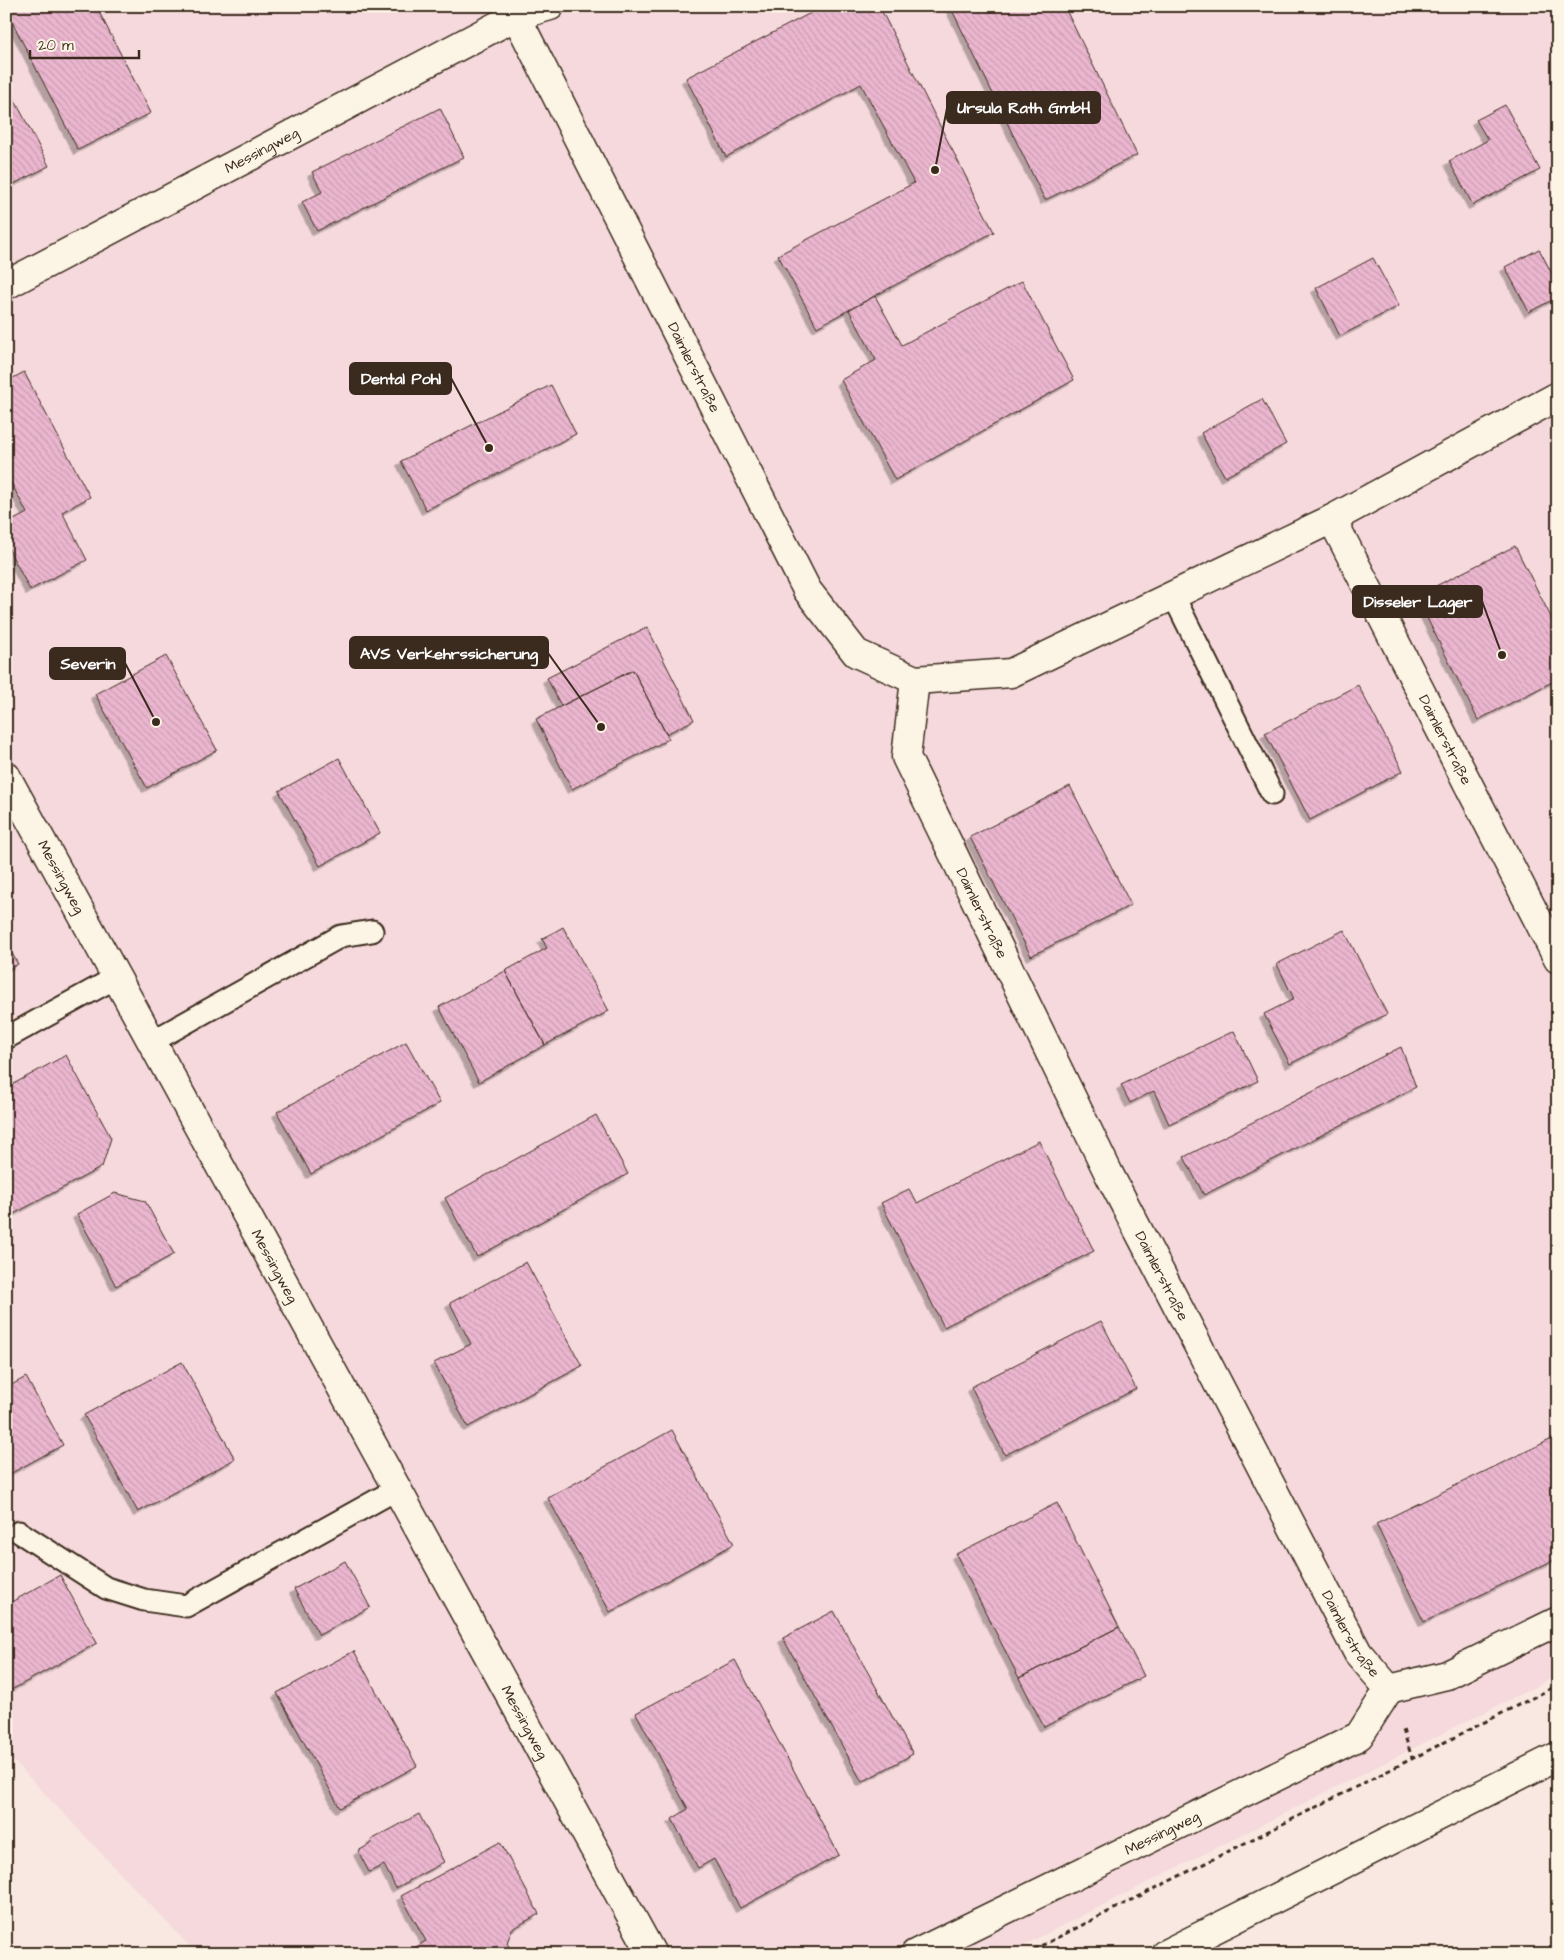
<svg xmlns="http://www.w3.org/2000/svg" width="1564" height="1960" font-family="'Architects Daughter',sans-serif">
<defs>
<pattern id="building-back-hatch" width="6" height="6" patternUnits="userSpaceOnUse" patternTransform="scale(1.25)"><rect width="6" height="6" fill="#ebb6cf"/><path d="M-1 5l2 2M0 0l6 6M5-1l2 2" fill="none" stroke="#ca9db1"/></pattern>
<filter id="shadow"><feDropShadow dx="-4.5" dy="4.5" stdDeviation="0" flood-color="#0004"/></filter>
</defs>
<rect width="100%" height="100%" fill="#f9e8e1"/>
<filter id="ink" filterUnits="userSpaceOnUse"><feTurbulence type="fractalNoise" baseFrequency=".02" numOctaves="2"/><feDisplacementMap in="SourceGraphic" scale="10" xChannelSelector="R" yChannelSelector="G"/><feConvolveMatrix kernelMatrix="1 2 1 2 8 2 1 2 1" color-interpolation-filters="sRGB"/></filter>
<g filter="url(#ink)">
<path fill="#f5d9dc" d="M6,6H1558V1675L1006,1954H197L6,1753Z"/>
<path fill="url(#building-back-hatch)" stroke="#3b2a1e" filter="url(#shadow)" d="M6,6H96L151,113L78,150L6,10Z
M824,6H879L994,232L817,327L778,255L914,183L861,84L726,157L686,78Z
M950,6H1064L1137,155L1045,200Z
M6,83L49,166L6,188Z
M1505,105L1540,170L1473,205L1449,161L1488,140L1476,120Z
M440,108L464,157L317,231L302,202L322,192L312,172Z
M1539,249L1558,285V297L1529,312L1505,267Z
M1373,258L1399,306L1340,336L1316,288Z
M1022,281L1074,380L895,480L841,380L876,360L849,310L875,296L902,345Z
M24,372L90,497L62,512L87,560L30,590L6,544V524L27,513L6,473V382Z
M551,385L576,434L426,510L401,461Z
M1262,399L1286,444L1225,477L1201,433Z
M1515,546L1558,631V679L1478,720L1416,596Z
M647,627L694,720L666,734L633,670L561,706L547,678Z
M166,656L217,750L147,788L95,694Z
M633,670L669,739L572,789L536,719Z
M1358,685L1403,771L1310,820L1265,733Z
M339,758L380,833L320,866L279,791Z
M1070,786L1131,905L1031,956L970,837Z
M563,927L609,1011L545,1045L505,971L547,948L542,939Z
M1344,930L1387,1014L1290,1064L1264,1014L1294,999L1277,964Z
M6,943L18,964L6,971Z
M505,971L545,1045L479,1082L439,1007Z
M1234,1031L1258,1081L1169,1124L1154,1091L1130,1103L1121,1085Z
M406,1042L440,1103L311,1174L277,1112Z
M1401,1047L1416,1087L1204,1195L1184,1157Z
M66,1055L111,1138L102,1167L6,1218V1088Z
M596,1115L628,1174L477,1257L445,1198Z
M1039,1141L1094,1251L944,1327L881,1203L909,1189L917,1203Z
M115,1193L145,1201L174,1254L116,1286L77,1214Z
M526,1262L582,1366L468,1427L434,1363L471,1344L450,1303Z
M1101,1321L1136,1389L1005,1455L971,1387Z
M182,1362L235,1459L138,1512L84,1415Z
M26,1377L63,1445L6,1476V1388Z
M672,1430L734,1544L610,1612L548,1498Z
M1558,1436V1558L1424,1622L1376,1524Z
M1057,1503L1119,1627L1019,1678L956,1554Z
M345,1561L370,1607L319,1635L294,1589Z
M60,1575L97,1643L11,1690L6,1681V1605Z
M834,1611L913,1754L862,1782L783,1638Z
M1119,1627L1144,1676L1044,1727L1019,1678Z
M354,1651L417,1766L340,1808L277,1693Z
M735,1660L839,1855L740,1908L714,1859L698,1868L672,1819L688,1809L636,1713Z
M419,1814L444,1862L396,1888L384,1865L369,1872L358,1851L372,1843L371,1840Z
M500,1842L539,1914L512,1929L507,1943L513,1954H404L426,1941L401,1896Z"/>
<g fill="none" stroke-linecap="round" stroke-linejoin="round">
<defs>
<path id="service" d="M1173,595L1272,794
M6,1038L117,977
M153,1041L341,936L372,931
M19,1532L106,1588L144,1600L186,1606L397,1489"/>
<g id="minor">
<path id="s1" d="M511,6L807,590L856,653L915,680L1011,673L1332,519L1558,396"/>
<path id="s2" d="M6,285L516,16L550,6"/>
<path id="s3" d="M1332,519L1558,959"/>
<path id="s4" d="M915,680L906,757L1109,1174L1358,1653L1389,1689"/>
<path id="s5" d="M6,776L652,1954"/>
<path d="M1389,1689L1447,1675L1558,1621"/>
<path id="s6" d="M915,1954L1359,1736L1389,1689"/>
</g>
<path id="primary" d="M1165,1954L1558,1756"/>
</defs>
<use href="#service" stroke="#3b2a1e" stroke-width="25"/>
<use href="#minor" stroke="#3b2a1e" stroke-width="31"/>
<use href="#primary" stroke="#3b2a1e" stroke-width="31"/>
<path stroke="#3b2a1e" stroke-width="3" stroke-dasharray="5 4" stroke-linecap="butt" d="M1403,1730L1412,1758
M1025,1954L1558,1685"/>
<use href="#service" stroke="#fcf5e5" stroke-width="21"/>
<use href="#minor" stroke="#fcf5e5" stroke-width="28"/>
<use href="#primary" stroke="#fcf5e5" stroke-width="28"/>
</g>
</g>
<g text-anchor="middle" stroke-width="5" stroke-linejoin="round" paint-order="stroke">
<g font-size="15" fill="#3b2a1e" stroke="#fcf5e5">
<text dy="5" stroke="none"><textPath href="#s2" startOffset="289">Messingweg</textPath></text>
<text dy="5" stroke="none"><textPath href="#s1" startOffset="405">Daimlerstraße</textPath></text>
<text dy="5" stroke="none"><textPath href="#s3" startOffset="248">Daimlerstraße</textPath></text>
<text dy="5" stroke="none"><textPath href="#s5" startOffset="115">Messingweg</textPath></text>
<text dy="5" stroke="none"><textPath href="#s4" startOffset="251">Daimlerstraße</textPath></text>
<text dy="5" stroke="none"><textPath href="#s5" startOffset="559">Messingweg</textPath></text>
<text dy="5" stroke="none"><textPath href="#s4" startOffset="656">Daimlerstraße</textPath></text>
<text dy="5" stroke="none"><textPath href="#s4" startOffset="1061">Daimlerstraße</textPath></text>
<text dy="5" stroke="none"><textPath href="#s5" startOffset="1079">Messingweg</textPath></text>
<text dy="5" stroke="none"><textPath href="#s6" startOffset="275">Messingweg</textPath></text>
</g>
</g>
<path fill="none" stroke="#3b2a1e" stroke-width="2" d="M935 170L947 108M489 448L451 378M1502 655L1482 601M601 727L548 653M156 722L125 663"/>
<g fill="#3b2a1e" stroke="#fcf5e5" stroke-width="2">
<circle cx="935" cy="170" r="5"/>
<circle cx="489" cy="448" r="5"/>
<circle cx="1502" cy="655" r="5"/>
<circle cx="601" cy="727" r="5"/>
<circle cx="156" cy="722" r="5"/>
</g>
<g fill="#3b2a1e" stroke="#3b2a1e" stroke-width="2">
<rect x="947" y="92" width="153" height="31" rx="5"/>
<rect x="350" y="363" width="101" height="31" rx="5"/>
<rect x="1353" y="586" width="129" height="31" rx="5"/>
<rect x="350" y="637" width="198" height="31" rx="5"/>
<rect x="50" y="648" width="75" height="31" rx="5"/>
</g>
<g font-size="16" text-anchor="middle" font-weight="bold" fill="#fff">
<text x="1024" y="113">Ursula Rath GmbH</text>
<text x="401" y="384">Dental Pohl</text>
<text x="1418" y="607">Disseler Lager</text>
<text x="449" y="659">AVS Verkehrssicherung</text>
<text x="88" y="669">Severin</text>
</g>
<rect width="1564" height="1960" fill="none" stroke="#fcf5e5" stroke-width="25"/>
<rect x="12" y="12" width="1539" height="1935" fill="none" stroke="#3b2a1e" stroke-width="2" filter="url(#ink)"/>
<path d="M30 50v8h109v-8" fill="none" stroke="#3b2a1e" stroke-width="2.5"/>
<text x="38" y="50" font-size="15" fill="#3b2a1e" stroke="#fcf5e5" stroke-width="4" paint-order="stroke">20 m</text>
</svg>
